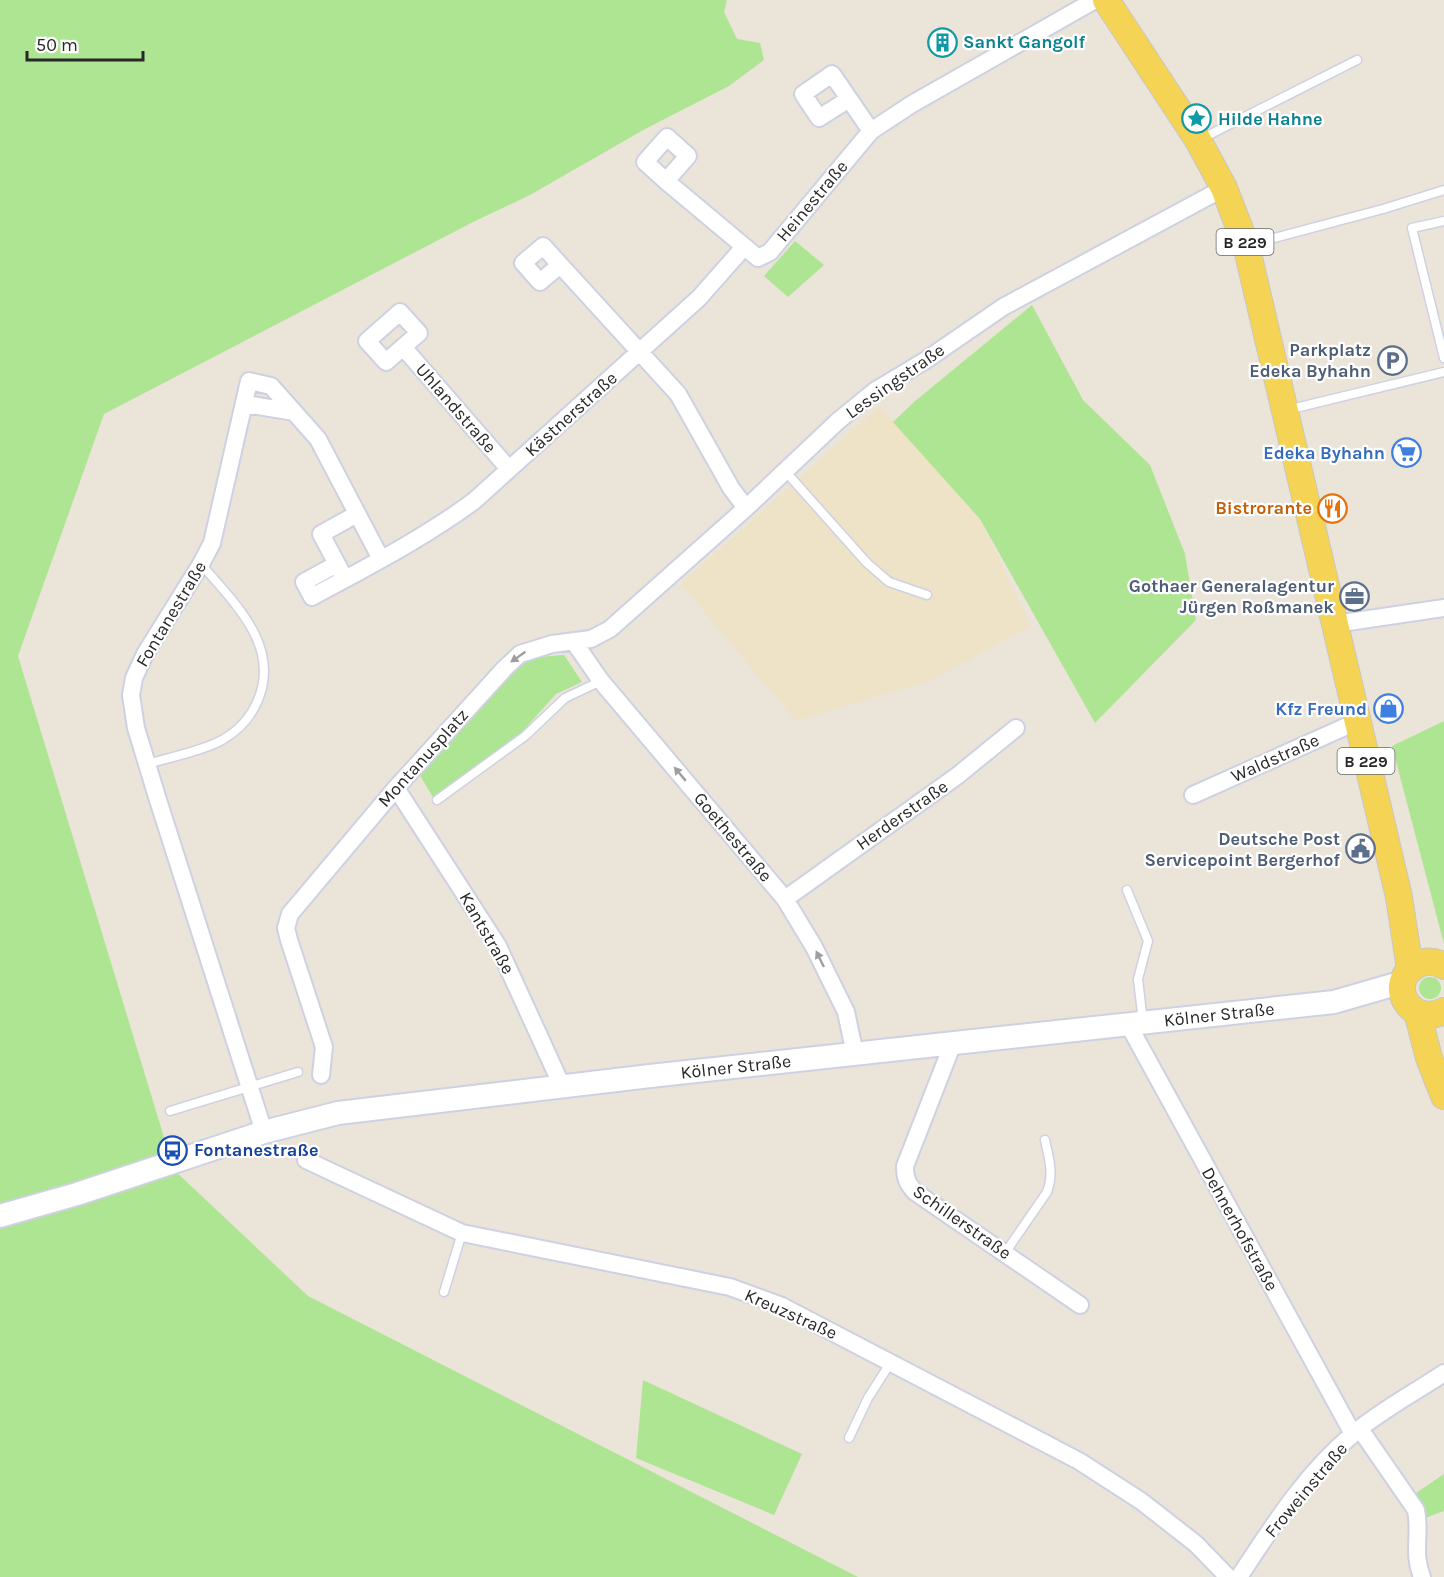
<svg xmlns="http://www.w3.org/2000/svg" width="1444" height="1577" font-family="Karla,sans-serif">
<rect width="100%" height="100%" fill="#ebe4d9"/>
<path fill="#eee2c7" d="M880,406L980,519L1031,626L929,681L796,721L681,584Z"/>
<path fill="#ade592" d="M0,0H727L724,12L737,39L760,43L764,60L729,86L645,129L530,195L473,222L104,414L18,656L169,1154L0,1206Z
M795,241L824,265L788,297L764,276Z
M1032,305L1083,400L1150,465L1185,554L1196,620L1095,723L980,519L893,422L914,402Z
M564,655L582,682L556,694L521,733L433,797L419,774L519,666L538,657Z
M1444,721V944L1392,746Z
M1419 988a11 11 0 1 1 22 0a11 11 0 1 1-22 0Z
M174,1170L308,1296L858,1577H0V1226Z
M643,1380L802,1454L774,1515L636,1458Z
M1444,1474V1511L1425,1518L1413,1495Z"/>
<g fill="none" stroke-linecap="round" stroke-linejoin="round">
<defs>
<path id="lane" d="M1201,139L1357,60
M1444,221L1412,228L1444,358
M1248,245L1383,209L1444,190
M1287,410L1444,372
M785,471L867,563L889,582L927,595
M148,764C170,757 203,751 222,740C238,731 251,717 258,700C281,645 233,602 201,564
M437,800L525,736L565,698L601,681
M1127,890L1148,941L1138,979L1143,1022
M170,1111L298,1072
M1005,1253L1047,1192C1054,1174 1049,1158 1045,1140
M444,1292L462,1233
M849,1438L868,1398L891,1362"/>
<path id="street" d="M849,99L819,118L803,94L832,74L871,131
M666,181L645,162L667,137L688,156L666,181L758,258L770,252L871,131L912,104L1095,0
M560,265L540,282L523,263L543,246L678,394L731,488L746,508
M403,347L386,362L367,341L400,312L419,333L403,347L509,469
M245,404L294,412
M337,564L321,534L357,514
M345,579L337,564L304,582L312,597C367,567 424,538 474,501L699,298L744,247
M1335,624L1444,608
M574,642L601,681L785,899L814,947L846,1012L855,1054
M396,788L498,946L562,1086
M1193,795L1356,722
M785,899L957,776L1016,728
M1128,1024L1353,1434
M953,1043L905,1166C905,1178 907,1183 915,1192L1080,1305
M321,1075L324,1047L289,940L286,928L290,914L396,788L505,668L520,654L552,644L591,639L610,629L746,508L838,421L876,390L926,360L1003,307L1224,188
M264,1132L158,800L136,728L131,695L134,678L145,654L201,564L212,543L249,381L271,386L318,439L381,559
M306,1160L462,1233L730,1287L782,1306L1079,1461L1141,1501L1196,1544L1228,1577
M1360,1429L1416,1510C1421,1535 1412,1552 1422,1577
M1239,1577C1272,1527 1306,1473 1353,1434C1380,1411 1414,1393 1444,1373"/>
<g id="secondary">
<path id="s1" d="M0,1216L77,1194L264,1132L338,1113L650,1076L1334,1002L1403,982"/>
</g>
<path id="primary" d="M1106,0L1198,140L1224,188L1246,245L1399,897L1410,969
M1444,966C1435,961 1426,960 1417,965C1385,982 1409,1028 1444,1011
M1416,1012L1419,1019L1429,1058L1444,1096"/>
</defs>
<use href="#lane" stroke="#ced1e2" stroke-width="11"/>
<use href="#street" stroke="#ced1e2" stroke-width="20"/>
<use href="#secondary" stroke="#ced1e2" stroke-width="26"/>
<use href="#primary" stroke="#c7c7c7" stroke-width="28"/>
<use href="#lane" stroke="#fff" stroke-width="8"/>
<use href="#street" stroke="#fff" stroke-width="16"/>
<use href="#secondary" stroke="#fff" stroke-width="22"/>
<use href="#primary" stroke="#f5d354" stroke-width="26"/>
</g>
<defs><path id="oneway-solid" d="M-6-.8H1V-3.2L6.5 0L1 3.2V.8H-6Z" transform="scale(1.5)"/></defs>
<g fill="#9e9e9e">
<use href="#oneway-solid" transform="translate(518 657) rotate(145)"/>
<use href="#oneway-solid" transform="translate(680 774) rotate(-130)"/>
<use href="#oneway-solid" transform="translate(820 959) rotate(-116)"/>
</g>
<defs>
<symbol id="building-ring" viewBox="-11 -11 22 22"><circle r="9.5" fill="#fff" stroke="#0f9aa8" stroke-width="1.5"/><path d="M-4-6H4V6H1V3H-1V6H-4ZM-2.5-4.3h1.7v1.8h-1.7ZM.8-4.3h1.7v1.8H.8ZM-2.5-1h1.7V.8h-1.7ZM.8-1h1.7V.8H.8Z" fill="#0f9aa8"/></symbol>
<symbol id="sight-ring" viewBox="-11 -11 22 22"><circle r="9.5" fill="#fff" stroke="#0f9aa8" stroke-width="1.5"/><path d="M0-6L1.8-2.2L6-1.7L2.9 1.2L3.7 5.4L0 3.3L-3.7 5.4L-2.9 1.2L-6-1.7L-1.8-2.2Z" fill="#0f9aa8"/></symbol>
<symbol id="parking-ring" viewBox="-11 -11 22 22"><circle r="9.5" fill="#fff" stroke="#5c6f8a" stroke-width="1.5"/><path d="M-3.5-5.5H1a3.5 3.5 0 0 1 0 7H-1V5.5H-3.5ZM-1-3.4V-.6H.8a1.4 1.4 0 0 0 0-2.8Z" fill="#5c6f8a"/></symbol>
<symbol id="supermarket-ring" viewBox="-11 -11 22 22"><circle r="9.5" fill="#fff" stroke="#3f7fe0" stroke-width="1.5"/><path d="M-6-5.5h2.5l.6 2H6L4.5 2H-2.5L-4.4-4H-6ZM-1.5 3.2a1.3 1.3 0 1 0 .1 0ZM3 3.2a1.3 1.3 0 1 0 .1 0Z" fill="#3f7fe0"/></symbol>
<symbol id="restaurant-ring" viewBox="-11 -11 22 22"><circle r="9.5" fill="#fff" stroke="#e8710a" stroke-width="1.5"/><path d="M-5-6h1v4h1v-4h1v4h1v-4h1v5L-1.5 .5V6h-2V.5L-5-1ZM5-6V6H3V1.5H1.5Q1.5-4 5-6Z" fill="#e8710a"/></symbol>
<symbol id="office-ring" viewBox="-11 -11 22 22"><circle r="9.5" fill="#fff" stroke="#5c6f8a" stroke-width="1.5"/><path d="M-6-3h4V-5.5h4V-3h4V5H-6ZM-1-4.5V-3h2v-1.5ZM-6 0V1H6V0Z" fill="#5c6f8a"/></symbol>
<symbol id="shop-ring" viewBox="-11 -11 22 22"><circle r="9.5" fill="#fff" stroke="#3f7fe0" stroke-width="1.5"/><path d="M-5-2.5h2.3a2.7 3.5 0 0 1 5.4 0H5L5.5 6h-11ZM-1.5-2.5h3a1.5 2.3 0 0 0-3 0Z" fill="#3f7fe0"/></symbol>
<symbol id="civic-ring" viewBox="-11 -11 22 22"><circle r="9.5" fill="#fff" stroke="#5c6f8a" stroke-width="1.5"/><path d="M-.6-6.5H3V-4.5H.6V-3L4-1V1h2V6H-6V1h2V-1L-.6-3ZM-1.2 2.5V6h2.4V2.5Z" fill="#5c6f8a"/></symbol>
<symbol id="bus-ring" viewBox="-11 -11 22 22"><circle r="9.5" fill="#fff" stroke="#1a4fb4" stroke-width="1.5"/><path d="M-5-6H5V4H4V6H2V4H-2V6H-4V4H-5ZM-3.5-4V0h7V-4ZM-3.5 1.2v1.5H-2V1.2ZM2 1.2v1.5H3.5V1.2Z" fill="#1a4fb4"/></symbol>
</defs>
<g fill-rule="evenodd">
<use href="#building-ring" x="926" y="26" width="33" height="33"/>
<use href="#sight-ring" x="1180" y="102" width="33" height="33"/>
<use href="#parking-ring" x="1376" y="344" width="33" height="33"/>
<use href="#supermarket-ring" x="1390" y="436" width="33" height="33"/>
<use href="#restaurant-ring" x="1316" y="492" width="33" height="33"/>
<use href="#office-ring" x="1338" y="580" width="33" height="33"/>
<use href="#shop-ring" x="1372" y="692" width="33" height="33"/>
<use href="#civic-ring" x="1344" y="832" width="33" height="33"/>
<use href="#bus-ring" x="156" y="1134" width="33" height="33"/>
</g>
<g text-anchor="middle" stroke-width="4.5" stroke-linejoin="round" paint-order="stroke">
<g fill="#fff" stroke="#686868" stroke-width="1.5">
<rect x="1216.5" y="229" width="57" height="26" rx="4.5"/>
<rect x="1337.5" y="748" width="57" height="26" rx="4.5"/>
</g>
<g font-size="16" font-weight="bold" fill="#282828">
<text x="1245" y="248">B 229</text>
<text x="1366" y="767">B 229</text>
</g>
<g font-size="18" font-weight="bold" fill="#0d838f" stroke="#fff" text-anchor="start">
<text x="963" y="48">Sankt Gangolf</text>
<text x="1218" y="125">Hilde Hahne</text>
</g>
<g font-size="18" fill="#282828" stroke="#fff">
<text transform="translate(812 201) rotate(-50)" y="6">Heinestraße</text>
<text transform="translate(895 381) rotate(-35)" y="6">Lessingstraße</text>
<text transform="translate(456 408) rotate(49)" y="6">Uhlandstraße</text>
<text transform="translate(571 414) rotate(-42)" y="6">Kästnerstraße</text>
<text transform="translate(171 614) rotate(-59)" y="6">Fontanestraße</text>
<text transform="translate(423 758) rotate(-48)" y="6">Montanusplatz</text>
<text transform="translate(1275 758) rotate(-24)" y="6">Waldstraße</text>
<text transform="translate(902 815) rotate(-35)" y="6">Herderstraße</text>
<text transform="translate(733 837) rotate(50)" y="6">Goethestraße</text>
<text transform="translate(487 933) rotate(60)" y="6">Kantstraße</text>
<text dy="6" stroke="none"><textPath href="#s1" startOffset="1240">Kölner Straße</textPath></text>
<text dy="6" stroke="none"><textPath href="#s1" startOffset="754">Kölner Straße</textPath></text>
<text transform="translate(962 1222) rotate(35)" y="6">Schillerstraße</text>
<text transform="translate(1240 1229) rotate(61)" y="6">Dehnerhofstraße</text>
<text transform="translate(791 1314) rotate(24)" y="6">Kreuzstraße</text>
<text transform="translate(1306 1490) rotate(-50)" y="6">Froweinstraße</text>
</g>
<g font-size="18" font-weight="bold" fill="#4e5e75" stroke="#fff" text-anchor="end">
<text x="1371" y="356">Parkplatz<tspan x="1371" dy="21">Edeka Byhahn</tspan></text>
<text x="1334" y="592">Gothaer Generalagentur<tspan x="1334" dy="21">Jürgen Roßmanek</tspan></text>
<text x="1340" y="845">Deutsche Post<tspan x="1340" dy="21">Servicepoint Bergerhof</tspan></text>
</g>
<g font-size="18" font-weight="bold" fill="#366cbe" stroke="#fff" text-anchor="end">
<text x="1385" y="459">Edeka Byhahn</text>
<text x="1367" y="715">Kfz Freund</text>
</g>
<g font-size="18" font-weight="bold" fill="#c56008" stroke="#fff" text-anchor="end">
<text x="1312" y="514">Bistrorante</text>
</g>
<g font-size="18" font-weight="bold" fill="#164399" stroke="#fff" text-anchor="start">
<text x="194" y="1156">Fontanestraße</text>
</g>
</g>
<path d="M27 51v9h116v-9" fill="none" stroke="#282828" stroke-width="3"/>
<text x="36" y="51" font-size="18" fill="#282828" stroke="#ffffff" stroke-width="4.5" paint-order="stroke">50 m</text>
</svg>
